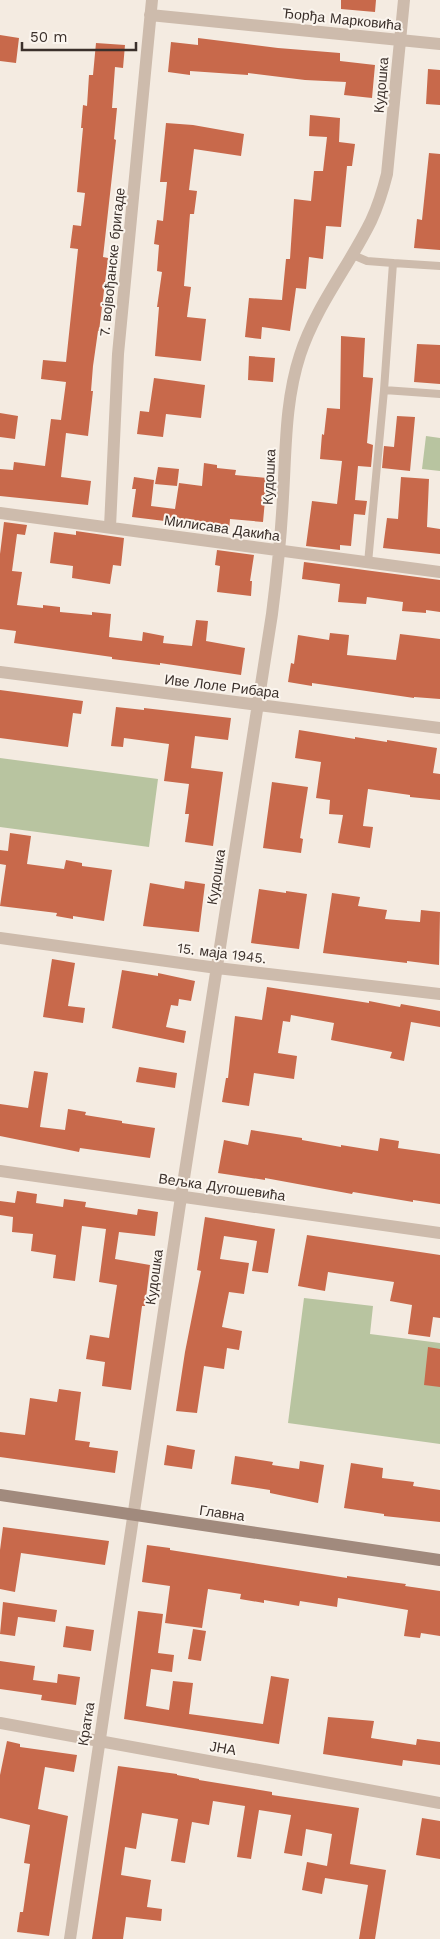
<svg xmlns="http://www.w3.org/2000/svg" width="440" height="1939" font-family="'Work Sans',sans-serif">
<rect width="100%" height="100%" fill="#f4ebe1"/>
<path fill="#b8c4a0" d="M426,436L440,438V471L422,469Z
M0,758L158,779L149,847L0,827Z
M304,1298L373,1306L370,1334L440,1343V1444L288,1423Z"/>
<path fill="#c8694b" d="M341,0H376L375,12L341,9Z
M0,35L19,38L16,63L0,61Z
M198,38L278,48L340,53V61L375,65L372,98L344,95L346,82L305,80L248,73V75L190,71V75L168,72L171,42L198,45Z
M96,43L125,45L123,68L115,67L112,108H117L114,139L116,140L103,257L108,258L99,331H98L93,366L91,391H93L88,436L66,433L61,477L91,481L88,505L0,496V469L13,470L14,462L45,466L51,419L61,420L66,382L41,379L43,360L66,362L78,249L70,248L73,225L81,226L85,193L77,192L83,128H81L83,105L87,106L89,75H93Z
M428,69L440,70V105L426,104Z
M310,115L340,118L339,142L355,144L352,166H347L341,227L326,226L323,259L309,257L306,289L296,288L290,331L262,327L261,339L245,337L249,298L282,300L286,259H290L294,199L311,201L314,171H323L327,137L309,136Z
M166,123L193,125L244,134L241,156L194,149L189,190L197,191L194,214H190L184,286L191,287L187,317L206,319L201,361L155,356L159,307H157L162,272L157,271L159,245L154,244L157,220L163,221L167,182H160Z
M429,153L440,154V250L414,248L417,219L422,220Z
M341,336L365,338L363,377L373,378L367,443L373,445L371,467L358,466L355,500L367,501L365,515L354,514L351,546L340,545V550L306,546L312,501L337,504L342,461L320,459L322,434L324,435L327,408L340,409Z
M417,344L440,345V384L414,382Z
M249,356L275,358L273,382L248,380Z
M154,378L205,385L201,418L166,414L163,437L137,434L140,411L149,412Z
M0,413L18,416L15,439L0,437Z
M397,416L415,417L410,471L382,468L384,446L394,447Z
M204,463L217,465V468L236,470L235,475L267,478L263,522L230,519L229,531L213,529L214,527L132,517L136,489H132L134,477L154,480L151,506L175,509L179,483L202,486Z
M158,467L179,469L177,486L155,484Z
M401,477L429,479L427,527L440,529V554L383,548L387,518L398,519Z
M4,522L27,525L25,535L17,534L12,571L22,572L17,605L43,608V605L60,607V612L92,615V612L111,614L109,637L142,641L143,632L164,636L163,643L192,646L196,620L208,621L206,641L245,648L241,675L160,663V665L112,659V657L14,643L16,631L0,629V554Z
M76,531L124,538L121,566L113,565L110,584L72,578L73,566L50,563L54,532L76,535Z
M217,550L254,555L250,581H252L251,596L217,592L220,566L215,565Z
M304,562L440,580V612L426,610V613L402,611L403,602L367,597L366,604L338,602L340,584L302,579Z
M330,633L349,635L347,655L396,660L400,634L440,639V699L414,697V698L312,683V686L288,682L291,663L294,664L298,635L329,640Z
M0,690L83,701L81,714L73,713L68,747L0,738Z
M116,707L144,710V708L231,718L228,740L195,736L191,768L223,772L213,846L185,842L189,814H185L189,784L164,781L169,744L124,738L123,747L111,746Z
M299,730L355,739V737L387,742V740L437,748L433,773L440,774V800L410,797V795L368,789L363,826L373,827L370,848L338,843L343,815L329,814L330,800L316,798L321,762L295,758Z
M272,782L308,787L300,838L303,839L301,853L263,848Z
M10,833L31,836L27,864L64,869L66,860L82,863V866L112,870L104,921L73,916V919L56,916L57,913L0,906L6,865L0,864V850L8,851Z
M185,881L205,884L199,932L143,926L150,883L184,889Z
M259,889L286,893V891L307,894L299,949L251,943Z
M332,893L360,897L358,906L387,910L385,919L420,922L421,910L440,912L439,965L407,961V963L323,953Z
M52,959L75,963L68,1006L85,1008L83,1023L43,1017Z
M122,970L158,976V973L195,981L191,1001L179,999L178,1006L171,1005L166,1027L186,1031L184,1043L112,1028Z
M267,987L369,1003V1001L400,1007L401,1004L440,1011V1027L411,1022L404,1061L390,1058L392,1052L331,1040L334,1023L291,1015L290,1022L283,1021L278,1053L297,1056L294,1079L254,1073L249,1106L222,1102L226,1078H228L235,1016L262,1020Z
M139,1067L177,1073L175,1088L136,1082Z
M34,1071L48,1073L40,1127L65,1130L68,1109L86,1112L85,1115L122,1121V1123L155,1128L150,1158L80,1148L79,1152L0,1136V1104L28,1108Z
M251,1130L302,1138V1140L341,1147V1145L378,1151L380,1138L399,1141L398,1148L440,1154V1204L413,1200V1202L353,1192L352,1194L265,1178V1180L218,1173L224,1140L248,1145Z
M17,1191L37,1194L36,1203L63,1207L64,1199L86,1202L85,1207L137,1215L138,1209L158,1212L155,1236L119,1232L115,1259L150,1265L145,1306H142L131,1390L102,1386L105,1362L86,1359L90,1335L109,1338L117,1285L99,1282L106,1229L82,1226L75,1281L53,1278L56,1255L31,1251L33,1234L12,1232L13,1217L0,1215V1201L15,1203Z
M205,1217L275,1229L268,1273L252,1271L257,1241L224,1236L220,1259L249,1263L244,1294L229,1292L222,1327L242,1331L239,1350L227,1348L224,1369L204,1366L197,1413L176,1411L185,1352L201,1271L197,1270Z
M307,1235L440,1255V1318L433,1317L430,1337L408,1334L412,1305L390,1301L394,1282L328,1272L325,1291L298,1286Z
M428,1347L440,1349V1387L424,1385Z
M59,1389L81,1392L75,1440L90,1442L89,1447L118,1451L115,1473L0,1457V1432L25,1435L30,1398L57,1402Z
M167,1445L195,1450L192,1469L164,1465Z
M235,1456L273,1462L272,1465L299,1469L300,1461L324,1465L318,1503L270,1493V1490L231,1484Z
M351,1463L383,1468L382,1478L414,1482L413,1486L440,1490V1522L384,1516V1514L344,1508Z
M3,1527L109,1541L105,1565L21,1553L15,1592L0,1589V1550Z
M147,1545L170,1548V1550L347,1578V1576L406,1584L405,1586L440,1591V1636L421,1633L420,1638L404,1636L408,1610L338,1598L337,1607L300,1601L299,1606L264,1600V1603L240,1599L241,1594L208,1589L202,1628L165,1623L170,1586L142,1582Z
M3,1602L57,1610L55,1622L18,1617L15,1636L0,1634Z
M138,1611L163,1614L158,1653L174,1655L172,1672L151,1669L146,1706L169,1710L173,1681L193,1683L189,1714L263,1724L271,1676L289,1679L279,1744L124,1719Z
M66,1626L94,1630L91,1651L63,1647Z
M193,1629L206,1631L201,1661L188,1659Z
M0,1661L35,1666L33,1680L57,1683L58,1674L80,1677L76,1705L41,1700L42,1695L0,1689Z
M328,1717L374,1721L371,1738L416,1745L417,1739L440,1742V1765L403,1760L402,1766L323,1754Z
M7,1741L20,1744V1747L77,1755L74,1772L45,1767L38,1809L68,1816L49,1936L17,1932L20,1912H23L30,1864L24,1863L30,1825L0,1818V1775Z
M118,1766L177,1774V1775L199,1779V1780L272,1792V1795L359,1808L350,1864L386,1870L375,1939H359L368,1885L325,1878L322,1894L302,1890L307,1862L327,1866L332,1834L306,1829L302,1856L284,1853L291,1815L259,1810L251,1859L237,1857L245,1806L213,1801L209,1825L192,1822L185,1863L171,1861L178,1819L142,1813L136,1849L125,1847L121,1875L151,1880L147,1907L162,1909L161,1921L126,1917L123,1939H92Z
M422,1818L440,1821V1859L416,1855Z"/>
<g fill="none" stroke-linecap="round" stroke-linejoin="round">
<path stroke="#cdbbac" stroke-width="8" d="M353,255L367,261L393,263L384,390L368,563
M393,263L440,266
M384,390L440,394"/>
<path stroke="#cdbbac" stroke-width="12" d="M150,15L440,44
M0,513L440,572
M110,527L118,354L152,0
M0,672L440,728
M0,938L217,968L440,994
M0,1171L440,1233
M0,1723L440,1803
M70,1939L181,1197L272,614C277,575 281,536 283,497C286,449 285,401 300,355C316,306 349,266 371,221C378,206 383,190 387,174L404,0"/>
<path stroke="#a18a7d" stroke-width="12" d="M0,1495L440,1560"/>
</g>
<g text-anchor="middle" stroke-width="4" stroke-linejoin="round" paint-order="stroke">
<g font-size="14" fill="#3b302b" stroke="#fbf5ee">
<text transform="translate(342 19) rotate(6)" y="5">Ђорђа Марковића</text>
<text transform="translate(381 85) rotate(-85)" y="5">Кудошка</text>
<text transform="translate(112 262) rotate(-84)" y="5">7. војвођанске бригаде</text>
<text transform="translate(269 477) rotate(-87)" y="5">Кудошка</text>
<text transform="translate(222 528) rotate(8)" y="5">Милисава Дакића</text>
<text transform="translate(222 686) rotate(7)" y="5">Иве Лоле Рибара</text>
<text transform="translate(216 877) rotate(-81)" y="5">Кудошка</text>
<text transform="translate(222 953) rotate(7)" y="5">15. маја 1945.</text>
<text transform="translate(222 1187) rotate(8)" y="5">Вељка Дугошевића</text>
<text transform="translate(154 1277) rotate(-82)" y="5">Кудошка</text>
<text transform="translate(222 1513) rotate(8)" y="5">Главна</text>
<text transform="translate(86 1724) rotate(-81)" y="5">Кратка</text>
<text transform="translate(223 1748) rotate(10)" y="5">ЈНА</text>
</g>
</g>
<path d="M22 42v8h114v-8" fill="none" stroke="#3b302b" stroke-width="2.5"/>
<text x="30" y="42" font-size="15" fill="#3b302b" stroke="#fbf5ee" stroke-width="4" paint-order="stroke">50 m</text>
</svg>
